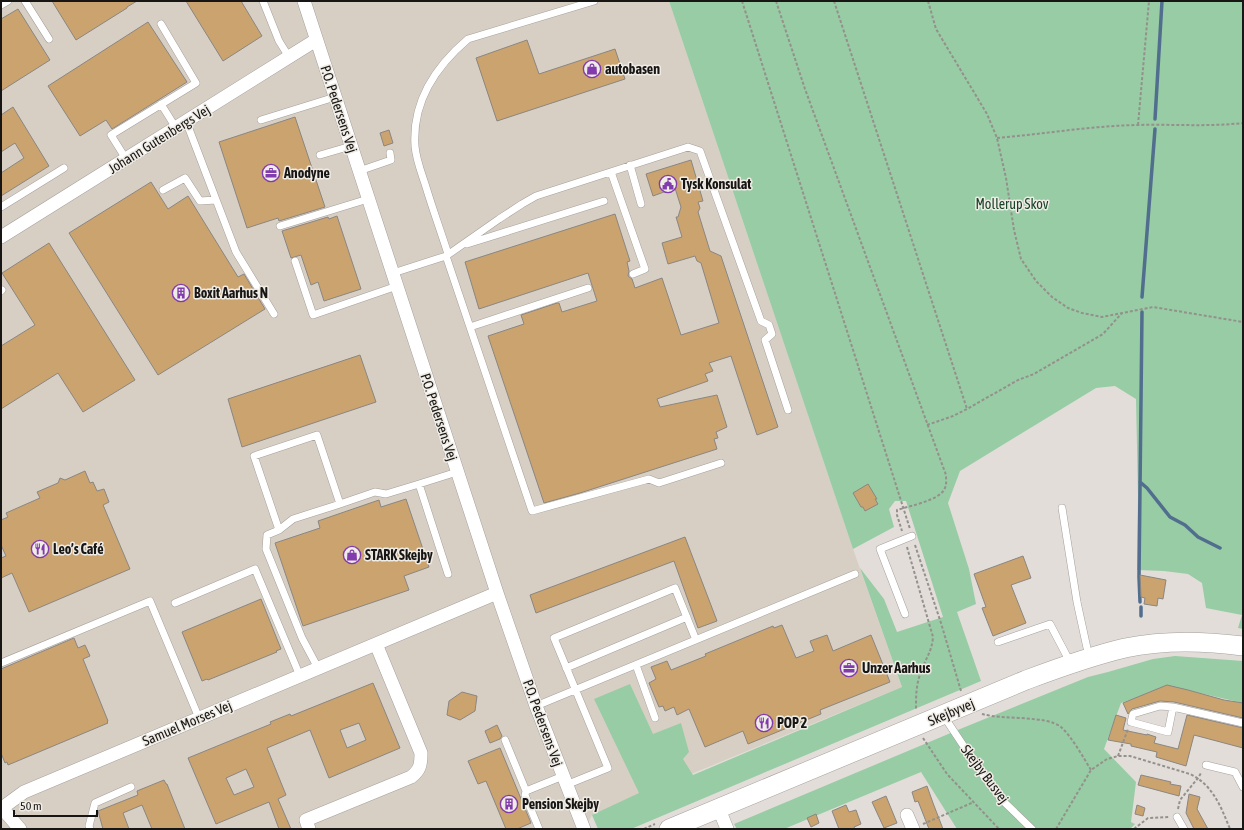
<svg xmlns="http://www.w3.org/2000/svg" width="1244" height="830" font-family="'Asap Condensed',sans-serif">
<rect width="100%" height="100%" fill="#e2ddd8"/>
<path fill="#d8cfc4" d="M1,1H669L853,549L902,687L592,815L585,829H1Z"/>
<path fill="#97cca5" d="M669,1H1243V629L1238,628L1242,615L1206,608L1202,583L1188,574L1164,571L1137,570L1138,496L1136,399L1115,386L1096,388L960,471L948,503L969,569L976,604L957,612L981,681L631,829H598L592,815L639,793L594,699L630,684L653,734L681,723L689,752L683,759L693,775L902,687L860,568L884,599L897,632L943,617L906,501H895L889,509L894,527L853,549Z
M1175,656L1243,661V703L1169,686L1121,703L1104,749L1136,782L1131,822L1135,824L1130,829H957L921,772L784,829H737L734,824L965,727L1088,677L1108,672L1153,659Z"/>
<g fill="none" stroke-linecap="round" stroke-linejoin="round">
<path stroke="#516e8e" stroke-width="3.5" d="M1155,119L1162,1
M1142,297L1155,129
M1140,482L1147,488L1170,517L1185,525L1198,537L1220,548
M1140,602L1139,577L1142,312
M1141,607V616"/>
</g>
<path fill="#cba36e" stroke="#8a8682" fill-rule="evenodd" d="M52,1H137L127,7V8L76,40Z
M186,1H241L262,36L223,61Z
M18,9L50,60L1,91V19Z
M148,22L187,82L112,129L106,120L80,136L48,86Z
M527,40L539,74L615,49L625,79L497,121L476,58Z
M13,107L49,166L1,196V173L24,158L15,143L1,152V115Z
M295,117L325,207L279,221L278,218L247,228L219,142Z
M389,130L393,143L384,146L380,133Z
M691,160L703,201L698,202L700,208L698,212L710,251L721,256L778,427L757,435L731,356L709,363L713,371L705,374L708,381L657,399L660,407L717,395L727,427L716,432L718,438L714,439L717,449L580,493L544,503L488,336L524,324L521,315L557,303H559L562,312L597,301L588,273L479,309L465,262L615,214L630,261L627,262L629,271L628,276L632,279L635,288L662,278L681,335L719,323L701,263L697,261L695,256L668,264L662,243L682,237L676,217H678L681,207L675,188L653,196L646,174Z
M151,182L168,209L188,196L238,277L244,274L265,309L158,375L69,233Z
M337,216L361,289L324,301L318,282L311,285L301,255L291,258L282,231L328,217L329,219Z
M49,243L135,380L83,412L58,373L1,409V346L35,325L2,273Z
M360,355L376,402L242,447L228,399Z
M85,471L90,483L93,482L97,491L104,489L109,502L103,505L130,569L29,612L12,573L1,578V558L6,556L1,545V520L8,517L6,513L40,498L37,492L58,483L60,478L65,480Z
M868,484L877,499H875L878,504L865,511L863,507H861L853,493Z
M406,499L429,567L404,576L409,590L303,626L275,543L320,528L318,521L379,500L381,507Z
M685,537L717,621L698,628L674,561L536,613L530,595Z
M1023,556L1031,578L1011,585L1026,623L993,636L982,608L986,607L974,574Z
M1140,575L1166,580L1163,599L1158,598L1157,606L1144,604L1145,598L1141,597Z
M261,599L281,649L276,651L277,652L208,680L207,679L202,681L182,632Z
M782,625L796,658L814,651L810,641L827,635L833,651L871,635L890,682L820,710L821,714L748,744L743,731L705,747L689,709L677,715L674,707L665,711L663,706L659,707L649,683L656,679L651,667L667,661L671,670L706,656L705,654L773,626L774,628Z
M74,638L78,648L85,645L90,656L83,659L108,721L107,722L108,723L8,765L7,762L5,763L1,753V669Z
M373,683L400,748L329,778L310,730L267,748L286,795L278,799L291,829H279L269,802L216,824L188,758L271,724L270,722L290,714L291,716ZM359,723L366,740L347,748L340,730ZM246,769L254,787L234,795L226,778Z
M1167,685L1188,690L1224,700L1243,703V718L1174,702L1160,701L1132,709L1128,714L1123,703Z
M462,692L477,696L475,711L460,720L447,715L449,701Z
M1116,715L1126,718L1123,730L1147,735V734L1156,737L1154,743L1178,749L1187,715L1243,728V748L1194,735L1186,766L1156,757L1157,752L1131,746V744L1108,740Z
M497,725L502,736L500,739L490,743L485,731Z
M500,748L531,823L517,829H506L486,781L478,784L468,761Z
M1141,775L1171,782L1170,784L1181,786L1179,796L1138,785Z
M164,780L166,784H167L185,829H152L142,805L123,813L129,829H103L98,811L138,795L137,791Z
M927,786L933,803L943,829H929L918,801L915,802L912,792Z
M1189,794L1200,797L1197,809L1208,829H1194L1186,813Z
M886,796L897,823L884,828L872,802Z
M846,805L849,812L856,810L861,824L854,827L855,829H839L832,811Z
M1137,805L1145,808L1143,816L1135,814Z
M816,814L819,823L811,827L807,818Z"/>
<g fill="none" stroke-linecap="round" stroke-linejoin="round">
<defs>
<path id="lane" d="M25,1L49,39
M263,1L279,41L289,57
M1,5L8,1
M161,104L176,128
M261,120L335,97
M186,121L236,252L274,314
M320,155L351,146
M126,159L111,135L196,83L161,24
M630,165L641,204
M359,171L391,160L390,153
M611,172L645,269L633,274
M163,190L185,178L200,201L216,200
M1,207L64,168
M280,226L368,199
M467,244L604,201
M448,254C441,232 433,210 426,187C422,174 416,160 415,146C412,101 435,67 468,39L594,1
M446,256L532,511L649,479L659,483L721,463
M295,261L313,315L397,286
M393,273L446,256L499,219L522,204L536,196L688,147L700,151L761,321L769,325L772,334L765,340L788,410
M1,291L2,290
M470,327L588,288
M419,484L457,472
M1062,508L1077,602L1087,648
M279,530L293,519L340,504
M175,603L255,569L300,676
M905,614L880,549L912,536
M998,642L1050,624L1071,664
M1,663L150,601L199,718
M636,665L655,718
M318,668L302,638L266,549L267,535L279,530L254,456L317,435L340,504L375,492L386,494L419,484L448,574
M566,668L687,617
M536,706L855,574
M1173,707L1168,732L1131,722L1133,714L1160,706L1173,707L1243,723
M943,715L985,778L1002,800L1032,829
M505,740L526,791L563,776
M1206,765L1235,772L1243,787
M566,785L608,768L554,638L675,588L696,640
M526,791L525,795L539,829
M1177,817L1184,829
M90,829L89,826L95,803L131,787"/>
<path id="street" d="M304,1L497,593L536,706L584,829
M1,237L316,40
M1,807L20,829
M2,808L24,792L497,593
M719,809L727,829
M907,815L913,829
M309,829L306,820L411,777C420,770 421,765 421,753L376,644"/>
<path id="secondary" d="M669,829L1026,680C1058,668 1091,656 1125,648C1163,640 1204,641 1243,646"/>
</defs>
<use href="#lane" stroke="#a4a09c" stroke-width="8"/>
<use href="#street" stroke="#a4a09c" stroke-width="14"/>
<use href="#secondary" stroke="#a4a09c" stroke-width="20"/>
<path stroke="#94908c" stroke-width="2" stroke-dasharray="3 2" stroke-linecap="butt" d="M742,1L910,529
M776,1L805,89L946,475C946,480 947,485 944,490C937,501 909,506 897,510V515L902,531
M834,1L967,409
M928,1L936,29L987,114L997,138L1006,178L1014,230L1021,259L1036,281L1052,297L1068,308L1082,313L1102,317L1153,307L1243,322
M1138,125L1149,1
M997,138C1044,134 1090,126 1137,125C1172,124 1208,127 1243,123
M927,425L953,416L967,409L1018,380L1034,374L1103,334L1122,313
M915,545L941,623L961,691
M907,547L933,637C932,652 925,659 921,672C916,684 916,696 916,709
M982,714C1003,720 1046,715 1061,727C1072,737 1083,757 1091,770
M923,738L947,774L999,829
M1118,756L1128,729
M1178,809L1180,800L1198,778L1201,773
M923,824L974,802
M644,829L655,824
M1056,829L1091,770L1107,759L1118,756H1130L1190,774C1213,785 1221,807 1230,829
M1134,829L1148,818L1169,817"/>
<use href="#lane" stroke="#fff" stroke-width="7"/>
<use href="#street" stroke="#fff" stroke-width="13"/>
<use href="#secondary" stroke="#fff" stroke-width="19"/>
</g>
<defs>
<symbol id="shop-ring" viewBox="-11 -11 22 22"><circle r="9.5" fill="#efebe5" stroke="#813bae" stroke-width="1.5"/><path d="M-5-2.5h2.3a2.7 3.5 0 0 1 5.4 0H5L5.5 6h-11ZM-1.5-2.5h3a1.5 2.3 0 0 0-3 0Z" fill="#813bae"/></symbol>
<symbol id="office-ring" viewBox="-11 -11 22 22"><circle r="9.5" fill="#efebe5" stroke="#813bae" stroke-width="1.5"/><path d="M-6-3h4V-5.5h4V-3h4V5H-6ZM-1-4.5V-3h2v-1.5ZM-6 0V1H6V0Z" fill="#813bae"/></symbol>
<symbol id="civic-ring" viewBox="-11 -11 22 22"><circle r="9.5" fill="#efebe5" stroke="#813bae" stroke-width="1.5"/><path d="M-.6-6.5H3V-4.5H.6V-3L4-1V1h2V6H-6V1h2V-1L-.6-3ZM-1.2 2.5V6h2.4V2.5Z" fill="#813bae"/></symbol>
<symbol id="building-ring" viewBox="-11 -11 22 22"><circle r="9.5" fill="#efebe5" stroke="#813bae" stroke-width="1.5"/><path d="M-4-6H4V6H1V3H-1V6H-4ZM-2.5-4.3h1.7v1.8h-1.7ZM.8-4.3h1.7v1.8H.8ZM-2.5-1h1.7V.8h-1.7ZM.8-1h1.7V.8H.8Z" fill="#813bae"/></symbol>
<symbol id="restaurant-ring" viewBox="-11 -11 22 22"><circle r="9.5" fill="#efebe5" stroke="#813bae" stroke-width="1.5"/><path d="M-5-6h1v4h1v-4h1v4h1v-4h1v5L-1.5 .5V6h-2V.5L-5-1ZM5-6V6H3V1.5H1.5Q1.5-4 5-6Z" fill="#813bae"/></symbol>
</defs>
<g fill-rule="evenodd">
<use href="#shop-ring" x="582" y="59" width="20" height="20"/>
<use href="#office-ring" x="261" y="163" width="20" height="20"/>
<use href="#civic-ring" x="658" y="174" width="20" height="20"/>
<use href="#building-ring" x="171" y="283" width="20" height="20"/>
<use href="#restaurant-ring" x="30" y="539" width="20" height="20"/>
<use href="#shop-ring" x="342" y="545" width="20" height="20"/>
<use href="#office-ring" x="839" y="658" width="20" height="20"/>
<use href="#restaurant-ring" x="754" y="713" width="20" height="20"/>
<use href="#building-ring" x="499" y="794" width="20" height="20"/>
</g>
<g text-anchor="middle" stroke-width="3" stroke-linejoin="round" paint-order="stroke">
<g font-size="14" font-weight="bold" fill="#181614" stroke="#efebe5" text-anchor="start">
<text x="605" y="74">autobasen</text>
<text x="284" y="178">Anodyne</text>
<text x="681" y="189">Tysk Konsulat</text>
<text x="194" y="298">Boxit Aarhus N</text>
<text x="53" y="554">Leo’s Café</text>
<text x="365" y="560">STARK Skejby</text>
<text x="862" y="673">Unzer Aarhus</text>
<text x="777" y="728">POP 2</text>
<text x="522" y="809">Pension Skejby</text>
</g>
<g font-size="14" fill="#181614" stroke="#efebe5">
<text transform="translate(339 109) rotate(72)" y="5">P.O. Pedersens Vej</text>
<text transform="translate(159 139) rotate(-32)" y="5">Johann Gutenbergs Vej</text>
<text transform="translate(439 417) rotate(72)" y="5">P.O. Pedersens Vej</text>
<text transform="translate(951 712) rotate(-23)" y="5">Skejbyvej</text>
<text transform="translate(187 723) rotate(-23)" y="5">Samuel Morses Vej</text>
<text transform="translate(543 723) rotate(70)" y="5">P.O. Pedersens Vej</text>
<text transform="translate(985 774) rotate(53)" y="5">Skejby Busvej</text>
</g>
<g font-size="14" fill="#174327" stroke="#efebe5">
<text x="1012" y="209">Mollerup Skov</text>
</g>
</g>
<rect width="1244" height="830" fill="none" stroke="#181614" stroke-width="4"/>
<path d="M14 810v6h83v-6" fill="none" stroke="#181614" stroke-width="2"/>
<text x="20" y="810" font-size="12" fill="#181614" stroke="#efebe5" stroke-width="3" paint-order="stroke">50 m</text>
</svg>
